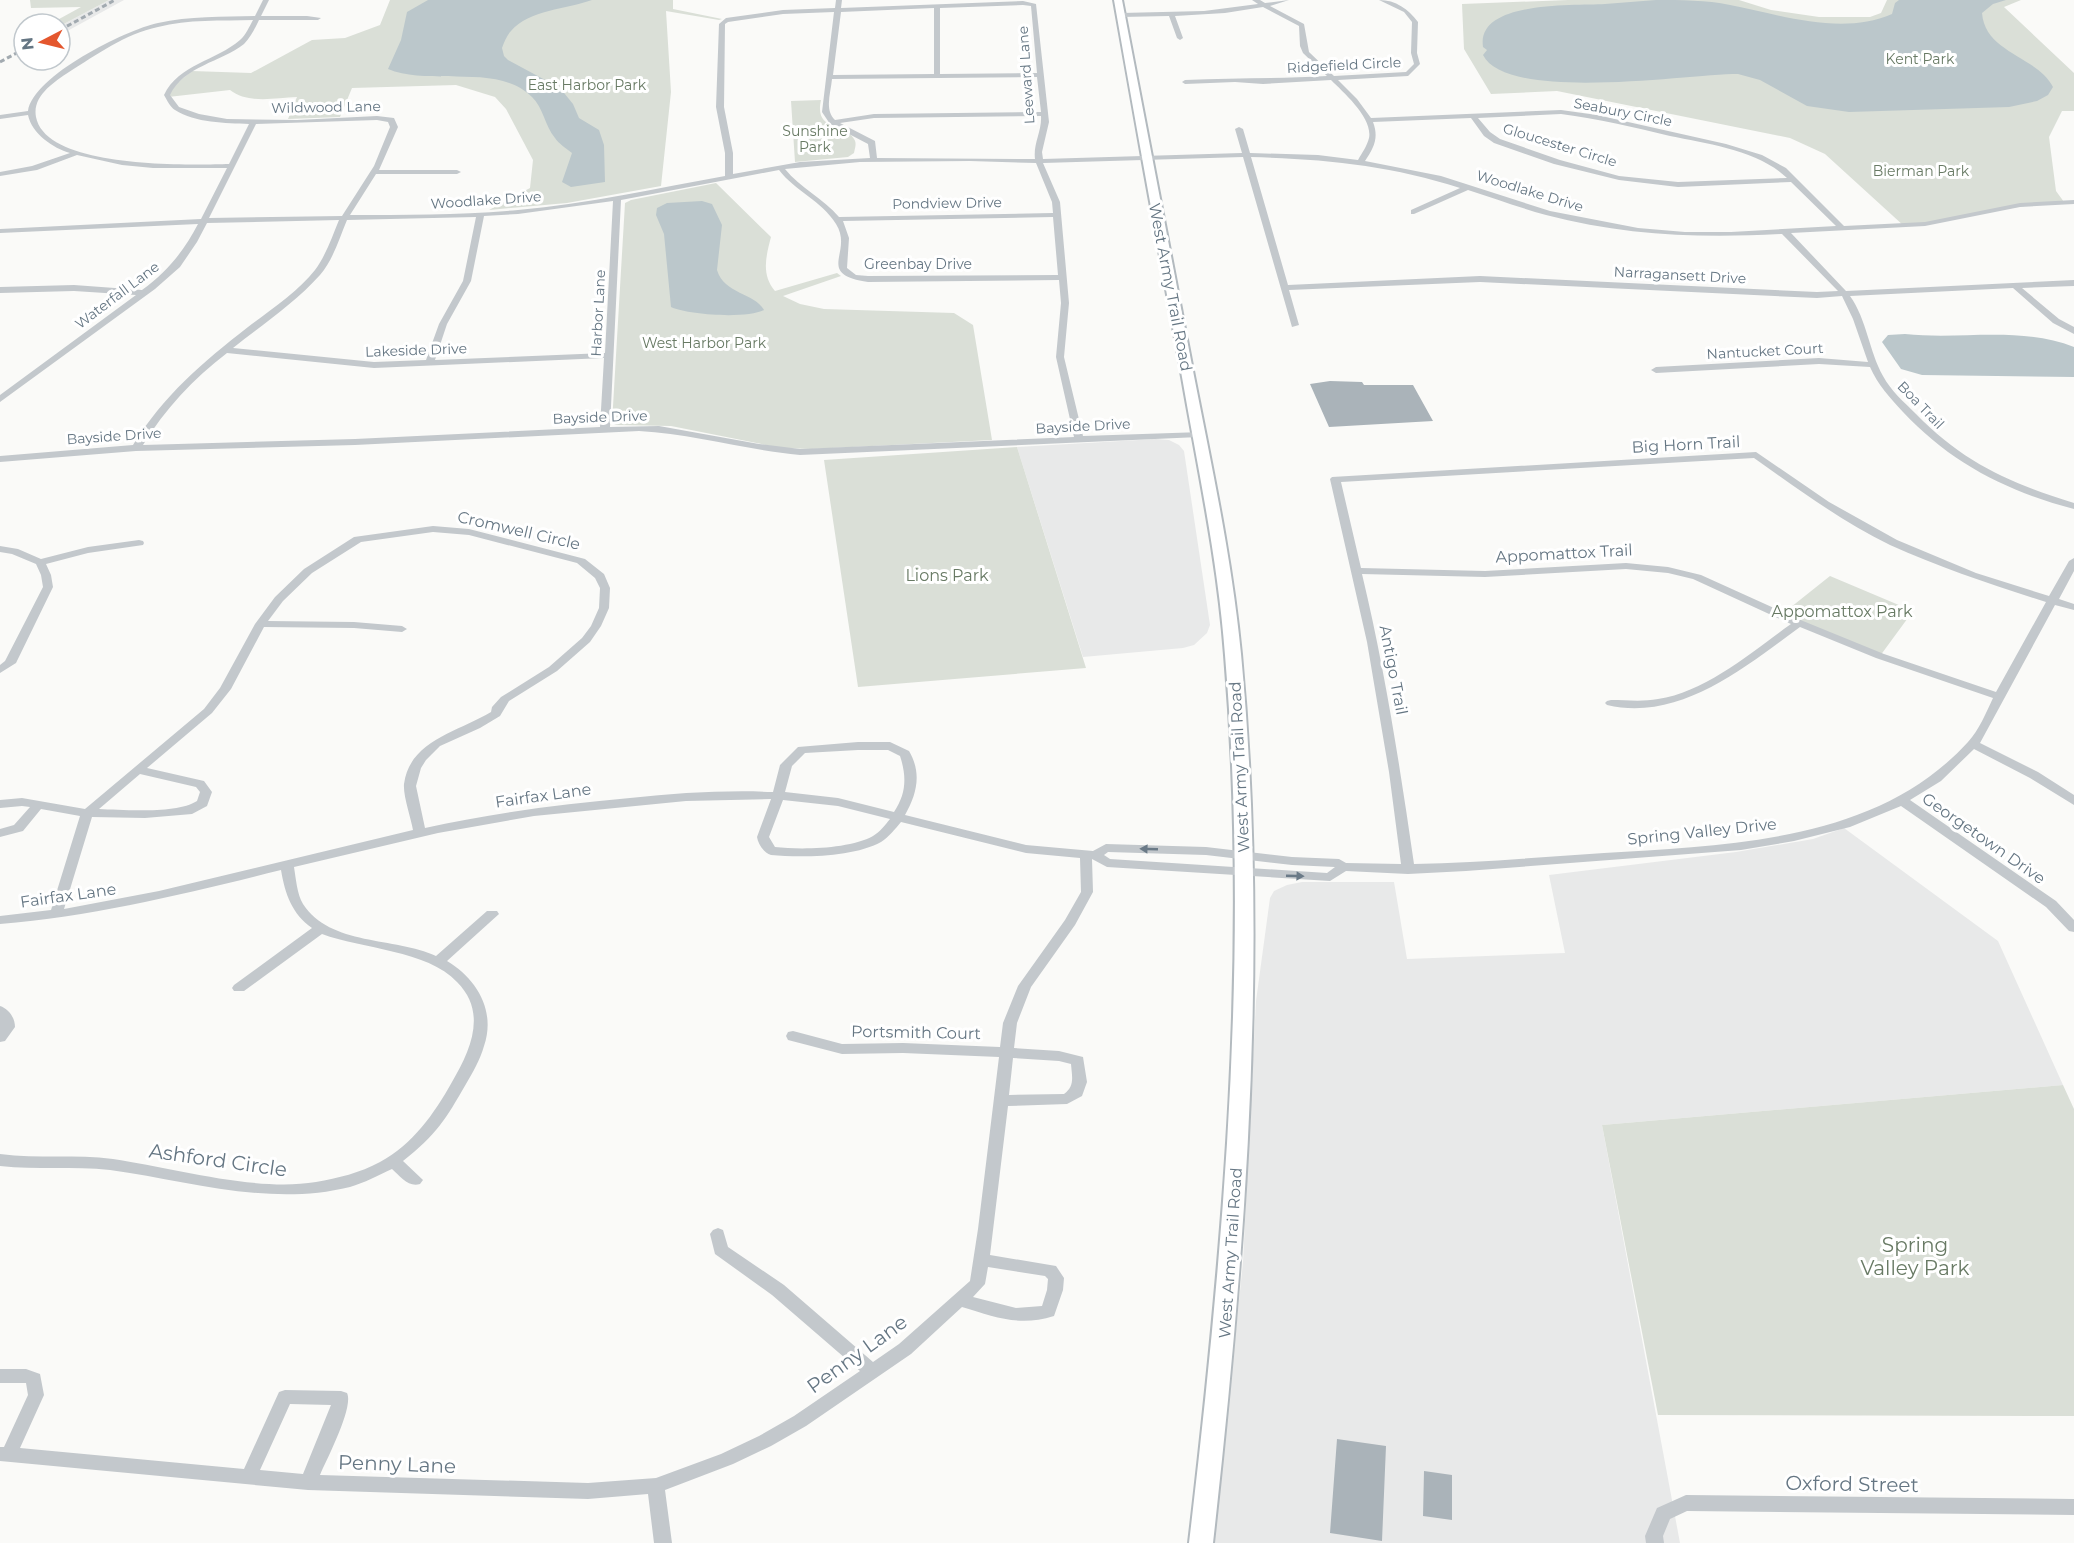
<svg xmlns="http://www.w3.org/2000/svg" width="2074" height="1543" font-family="Montserrat,sans-serif">
<rect width="100%" height="100%" fill="#fafaf8"/>
<path fill="#e8e9e9" d="M109,0H124L60,35V26Z
M1156,439L1169,440L1179,445L1184,451L1210,625L1207,633L1194,645L1183,648L1083,657L1017,447Z
M1844,828L1998,941L2063,1085L1602,1125L1680,1543H1214L1243,1262L1256,1001L1270,898L1274,891L1287,885L1302,882H1394L1407,959L1565,953L1549,875L1736,852L1813,839Z"/>
<path fill="#dadfd7" d="M30,0H109L60,26V24H50L81,7L31,8Z
M390,0H673V9L722,19L719,20L666,11L671,92L661,186L567,203L489,210L530,188L533,160L506,109L495,97L456,85L352,88L340,117L288,119L297,97C274,98 248,104 230,90L168,97L172,87L192,71L251,73L312,40L345,38L380,25Z
M1568,0H1739L1771,10L1819,17H1870L1881,13L1887,0H2021L2004,7L2074,73V111H2062L2049,137L2056,191L2064,202C2010,205 1958,220 1904,226L1825,154L1790,138L1557,91L1491,94L1464,49L1462,4Z
M821,100C814,132 844,122 854,139C857,143 855,148 854,153L848,157L795,162L791,101Z
M716,183L771,237C766,256 761,275 775,291L837,273L841,276L783,296L800,304L824,309L954,313L973,325L992,440L812,449L781,448L671,426L616,425L612,423L625,203L631,200Z
M1017,447L1086,668L858,687L824,460Z
M1830,576L1913,611L1880,656L1781,615Z
M2063,1085L2074,1109V1416L1658,1415L1602,1125Z"/>
<path fill="#bbc7cb" d="M428,0H592C567,9 529,10 511,31C507,35 504,43 502,48L504,56L508,60L560,88L573,104L579,118L599,130L604,145L605,182L571,187L562,182L572,153C566,148 559,144 555,138C545,126 543,107 532,97C497,62 431,87 388,69L401,40L407,12Z
M1656,0C1681,0 1706,0 1730,5C1782,15 1841,36 1892,14L1895,3L1899,0H2006L1993,4L1982,13C1985,53 2037,56 2053,87L2048,95L2037,101L2009,107L1849,112L1807,106L1760,80L1738,74C1688,74 1507,103 1483,55L1487,50L1483,47C1476,0 1574,6 1605,4C1622,3 1639,1 1656,0Z
M702,201L712,204L722,225L717,270C724,294 755,293 764,310C746,319 689,315 671,307L664,234L656,215L657,208L667,203Z
M1905,334C1961,340 2021,326 2074,347V377L1922,375L1901,369L1882,342L1888,335Z"/>
<path fill="#aab3b9" d="M1330,381L1362,382L1364,385H1413L1433,421L1329,427L1310,384Z
M1337,1439L1386,1446L1382,1541L1330,1533Z
M1424,1471L1452,1475V1520L1423,1516Z"/>
<g fill="none" stroke-linecap="round" stroke-linejoin="round">
<defs>
<path id="secondary" d="M1114,0H1122C1146,125 1170,251 1194,376C1212,468 1232,560 1241,654C1269,950 1246,1248 1213,1543H1189C1224,1248 1250,952 1225,655C1218,561 1198,469 1182,377C1159,251 1136,126 1114,0Z"/>
</defs>
<use href="#secondary" stroke="#b3babf" stroke-width="4"/>
<path fill="#c3c8cc" fill-rule="evenodd" d="M263,0H269L261,16H307L321,18L318,20H259C255,28 251,37 244,44C221,62 184,66 170,95L179,107L199,114L227,119L297,120L377,116L394,118L398,127L379,170H457L461,172L457,174H376L350,215C406,215 462,215 518,210C588,204 657,188 725,176V153L716,107L719,24L726,18L783,10L835,8L836,0H842L841,8L1023,1L1036,4L1049,122L1042,152L1043,159L1242,153L1235,129L1239,127L1243,129L1250,153L1318,155L1358,160C1362,153 1367,146 1369,138C1373,118 1344,93 1331,80L1263,84L1235,82L1185,84L1182,82L1185,80C1232,78 1279,79 1327,76L1303,53L1300,46L1299,26L1263,7L1225,13L1175,16L1183,38L1180,40L1177,38L1169,16L1121,17L1118,15L1121,13L1204,11L1258,4L1252,0H1260L1265,3L1289,0L1270,6L1304,24L1309,52L1334,76L1406,72L1414,64L1411,53L1412,22L1404,12L1379,0C1396,0 1408,9 1418,22L1417,53L1420,64L1408,76L1338,80L1357,99L1371,118L1561,110L1597,115L1726,144L1762,155L1786,168L1844,226L1925,222L2020,203L2074,200V204L2020,207L1925,226L1791,233L1846,291L2074,280V286L2022,288L2059,319L2074,327V334L2053,323L2013,288L1850,296C1867,320 1869,351 1883,376C1891,391 1904,402 1916,414C1964,463 2010,483 2074,503V509C2006,491 1951,463 1903,412C1890,398 1878,385 1870,367L1819,364L1656,373L1651,370L1656,367L1819,358L1868,362L1853,319L1842,296L1817,298L1480,282L1289,290L1299,325L1292,327L1243,157L1043,163L1060,202L1069,303L1064,357L1083,436L1202,432L1204,434L1199,437L800,455C746,450 693,434 639,431L355,445L136,451L0,462V456L133,445C164,395 202,363 248,327C269,311 299,291 315,270C326,255 332,237 339,220L207,223L197,242L180,267L155,289L0,402V395L136,295L74,291L0,293V287L74,285L142,290C167,272 184,251 198,224L0,233V229L201,219L227,168H153L122,165L77,155L37,170L0,176V172L32,166L70,153C53,148 32,134 28,115L0,119V115L28,111C33,76 125,30 158,23C189,16 223,17 255,16ZM1023,5L1031,6L1037,73L940,74V8ZM934,8V74L833,75L841,12ZM834,12L822,112L830,124L868,144L870,158L800,162L733,174V153L724,107L725,24L728,22L783,14ZM253,20C249,27 246,35 240,40C216,61 179,64 164,95C167,100 170,107 175,110C195,123 226,123 249,124L229,164C189,165 46,169 36,117C32,96 54,82 69,72C96,55 125,34 158,27C188,19 221,21 253,20ZM1037,77L1041,112L874,114L835,120C824,110 831,92 832,79ZM1561,114C1598,119 1634,127 1670,136C1708,144 1758,150 1787,178L1678,182L1619,176L1560,160L1500,139L1490,132L1478,118ZM1041,116C1042,131 1033,144 1035,159L877,158L875,141L840,123L874,118ZM1471,118L1484,136L1494,143L1554,164L1619,180L1678,187L1791,182L1836,226L1731,232H1685L1638,228L1550,211L1441,176L1365,161C1374,147 1379,138 1373,122ZM377,120L388,122L390,127L374,166L342,216L209,218L256,124ZM1251,157C1324,159 1390,165 1460,188L1411,210V214H1414L1468,190C1494,198 1520,208 1546,215C1625,236 1701,238 1782,234L1838,291L1817,292L1480,276L1288,285ZM970,161L1036,163L1052,202L1053,213L839,217C823,198 800,188 785,169L860,162ZM779,170C795,191 822,201 836,224C854,252 814,274 868,282L1059,280L1061,303L1056,357L1074,437L800,449L759,444L659,426L610,427L621,200ZM613,201L605,353L435,360L447,324L471,281L484,216L518,214ZM476,217L463,281L439,324L426,360L374,362L233,348C262,325 295,303 320,275C333,260 339,239 347,220ZM1053,217L1058,275L868,276L856,275L847,268L849,238L843,221ZM227,353L374,368L604,358L600,427L355,439L143,445C165,409 193,379 227,353Z
M1756,452L1829,502L1897,540L1976,573L2049,596L2069,561L2074,558V571L2059,599L2074,604V610L2055,605L1980,743L2038,772L2074,795V805L2030,778L1974,749L1941,781L1910,800L2056,901L2074,920V932L2069,931L2046,907L1901,806L1850,827L1794,841L1741,850L1466,871L1408,874L1346,871L1330,881L1107,867L1092,859L1093,892L1075,925L1031,987L1017,1023L1014,1048L1059,1051L1083,1057L1087,1082L1082,1096L1067,1104L1008,1106L990,1255L1056,1266L1064,1278L1063,1290L1054,1316C1019,1327 995,1317 962,1307L911,1354L806,1426L771,1446L733,1464L665,1490L672,1543H654L648,1494L588,1499L308,1490L0,1461V1447H4L28,1395L26,1383H0V1369H26L40,1374L44,1395L20,1448L244,1469L279,1392L285,1390L341,1391L347,1393C354,1407 327,1459 320,1475L588,1483L656,1478L721,1454L759,1436L794,1416L860,1371L772,1295L715,1254L710,1234L713,1230L718,1228L723,1230L728,1247L784,1285L873,1362L899,1344L970,1281L978,1229L999,1057L903,1053L842,1054L788,1040L786,1036L788,1032L793,1031L842,1044L903,1043L1000,1047L1003,1023L1018,986L1065,920L1081,892L1080,858L1026,853L901,822C895,829 889,837 881,842C854,857 802,858 771,855C764,853 758,844 757,837L771,799L686,801L534,816L438,833L294,867C296,879 297,894 303,904C330,946 395,937 436,956L487,911H497L499,914L447,961C477,979 496,1011 484,1046C480,1060 473,1072 466,1084C446,1119 436,1135 403,1161L423,1180L420,1184C409,1188 400,1176 392,1169C379,1175 364,1183 350,1187C269,1207 190,1181 110,1170C73,1166 37,1170 0,1166V1154C38,1159 76,1154 113,1159C174,1168 255,1192 316,1182C338,1178 360,1173 380,1162C413,1144 434,1114 452,1082C470,1051 488,1013 457,982C427,950 362,949 322,934L244,991H234L232,988L234,985L312,928C292,914 285,894 281,870C188,893 96,916 0,924V916L51,910L80,816L41,809L23,831L0,837V829L14,825L30,807L22,806L0,808V800L22,798L85,809L204,709L220,688L255,624L275,597L304,569L354,537L433,526L469,529L585,559L604,574L610,588L609,608L601,626L590,642L557,671L509,701L500,716L480,728L440,746L426,760L421,768L416,786L425,828C493,813 561,804 630,798C678,793 725,790 773,792L780,765L798,747L858,742H890L909,751C922,773 917,794 905,815L1026,845L1093,851L1106,844L1206,847L1292,857L1339,859L1346,863L1401,864L1389,772L1367,642L1330,479L1332,477ZM1754,458C1798,489 1841,521 1890,545C1941,568 1993,585 2046,602L1996,692L1884,654L1803,621L1701,575L1668,567L1626,563L1485,571L1361,568L1341,482ZM433,532L469,535L577,563L595,578L600,588L599,608L591,626L582,638L549,667L501,697L492,707L491,712C458,732 410,740 404,784C403,796 411,818 413,830L159,891L64,909L92,817L145,818L192,814L207,806L212,792L204,781L147,768L212,713L231,689L264,627L354,628L402,632L407,629L402,626L354,622L268,621L283,601L312,573L361,542ZM1626,569L1668,573L1693,579L1791,624C1753,651 1706,692 1658,699C1642,702 1626,700 1611,700L1607,701L1605,703L1607,705C1680,722 1745,667 1800,627L1876,658L1993,698C1986,713 1979,730 1968,742C1877,842 1730,845 1604,853C1541,857 1477,863 1414,864C1400,767 1385,670 1362,574L1485,577ZM858,750H888L900,756C907,777 906,794 894,812L838,798L785,792L792,766L805,753ZM140,774L196,787L200,792L197,801C177,814 124,810 99,809ZM783,800L838,806L890,819C885,825 880,832 873,836C850,849 801,850 775,847L769,837ZM1108,852L1206,855L1292,865L1335,867L1327,873L1110,859L1104,855ZM1013,1058L1059,1061L1071,1064C1072,1077 1075,1086 1064,1094L1009,1095ZM988,1267L1045,1276L1048,1279L1047,1290L1042,1306L1016,1308L973,1297L985,1284ZM290,1404L331,1405L303,1474L260,1470Z
M139,540L143,541L144,543L143,545L88,553L46,564L51,575L53,587L16,663L0,673V665L5,661L43,587L41,575L36,564L12,554L0,552V546L18,549L41,559L88,547Z
M0,1006C9,1009 15,1018 15,1027L5,1041L0,1042Z
M1686,1495L2074,1499V1515L1687,1511L1670,1519L1663,1536L1664,1543H1646L1645,1536L1657,1508Z"/>
<use href="#secondary" fill="#fff" fill-rule="evenodd"/>
<path stroke="#a2aab0" stroke-width="3" stroke-dasharray="5 3" stroke-linecap="butt" d="M60,30L115,0
M0,62L24,49"/>
</g>
<defs><path id="oneway-solid" d="M-6-.8H1V-3.2L6.5 0L1 3.2V.8H-6Z" transform="scale(1.5)"/></defs>
<g fill="#6a7a87">
<use href="#oneway-solid" transform="translate(1149 849) rotate(-178)"/>
<use href="#oneway-solid" transform="translate(1295 876) rotate(2)"/>
</g>
<g text-anchor="middle" stroke-width="6" stroke-linejoin="round" paint-order="stroke">
<g font-size="14" fill="#687a64" stroke="#fff">
<text x="1920" y="64">Kent Park</text>
<text x="587" y="90">East Harbor Park</text>
<text x="815" y="136">Sunshine<tspan x="815" dy="16">Park</tspan></text>
<text x="1921" y="176">Bierman Park</text>
<text x="704" y="348">West Harbor Park</text>
</g>
<g font-size="14" fill="#657683" stroke="#fff">
<text transform="translate(1344 65) rotate(-3)" y="5">Ridgefield Circle</text>
<text transform="translate(1026 75) rotate(-94)" y="5">Leeward Lane</text>
<text transform="translate(326 107) rotate(-1)" y="5">Wildwood Lane</text>
<text transform="translate(1623 112) rotate(11)" y="5">Seabury Circle</text>
<text transform="translate(1560 145) rotate(17)" y="5">Gloucester Circle</text>
<text transform="translate(1530 191) rotate(17)" y="5">Woodlake Drive</text>
<text transform="translate(486 200) rotate(-4)" y="5">Woodlake Drive</text>
<text transform="translate(947 203) rotate(-1)" y="5">Pondview Drive</text>
<text x="918" y="269">Greenbay Drive</text>
<text transform="translate(1680 275) rotate(3)" y="5">Narragansett Drive</text>
<text transform="translate(117 295) rotate(-37)" y="5">Waterfall Lane</text>
<text transform="translate(598 313) rotate(-87)" y="5">Harbor Lane</text>
<text transform="translate(416 350) rotate(-2)" y="5">Lakeside Drive</text>
<text transform="translate(1765 351) rotate(-3)" y="5">Nantucket Court</text>
<text transform="translate(1921 405) rotate(46)" y="5">Boa Trail</text>
<text transform="translate(600 417) rotate(-2)" y="5">Bayside Drive</text>
<text transform="translate(1083 426) rotate(-3)" y="5">Bayside Drive</text>
<text transform="translate(114 436) rotate(-4)" y="5">Bayside Drive</text>
</g>
<g font-size="16" fill="#657683" stroke="#fff">
<text transform="translate(1171 287) rotate(79)" y="6">West Army Trail Road</text>
<text transform="translate(1686 444) rotate(-3)" y="6">Big Horn Trail</text>
<text transform="translate(519 530) rotate(13)" y="6">Cromwell Circle</text>
<text transform="translate(1564 553) rotate(-3)" y="6">Appomattox Trail</text>
<text transform="translate(1394 670) rotate(79)" y="6">Antigo Trail</text>
<text transform="translate(1239 767) rotate(-93)" y="6">West Army Trail Road</text>
<text transform="translate(543 795) rotate(-8)" y="6">Fairfax Lane</text>
<text transform="translate(1702 831) rotate(-6)" y="6">Spring Valley Drive</text>
<text transform="translate(1984 838) rotate(35)" y="6">Georgetown Drive</text>
<text transform="translate(68 895) rotate(-8)" y="6">Fairfax Lane</text>
<text transform="translate(916 1032) rotate(1)" y="6">Portsmith Court</text>
<text transform="translate(1230 1253) rotate(-86)" y="6">West Army Trail Road</text>
</g>
<g font-size="16" fill="#687a64" stroke="#fff">
<text x="947" y="581">Lions Park</text>
<text x="1842" y="617">Appomattox Park</text>
</g>
<g font-size="20" fill="#657683" stroke="#fff">
<text transform="translate(218 1160) rotate(8)" y="7">Ashford Circle</text>
<text transform="translate(857 1354) rotate(-36)" y="7">Penny Lane</text>
<text transform="translate(397 1464) rotate(2)" y="7">Penny Lane</text>
<text transform="translate(1852 1484) rotate(1)" y="7">Oxford Street</text>
</g>
<g font-size="20" fill="#687a64" stroke="#fff">
<text x="1915" y="1252">Spring<tspan x="1915" dy="23">Valley Park</tspan></text>
</g>
</g>
<g transform="translate(42 42) rotate(263)"><circle r="28" fill="#ffffff" stroke="#c1c8cd" stroke-width="1.5"/>
<path d="M0-4.5L10 22L0 15L-10 22Z" fill="#e4572e"/>
<text y="-9" font-size="16" font-weight="bold" text-anchor="middle" fill="#657683">N</text>
</g>
</svg>
